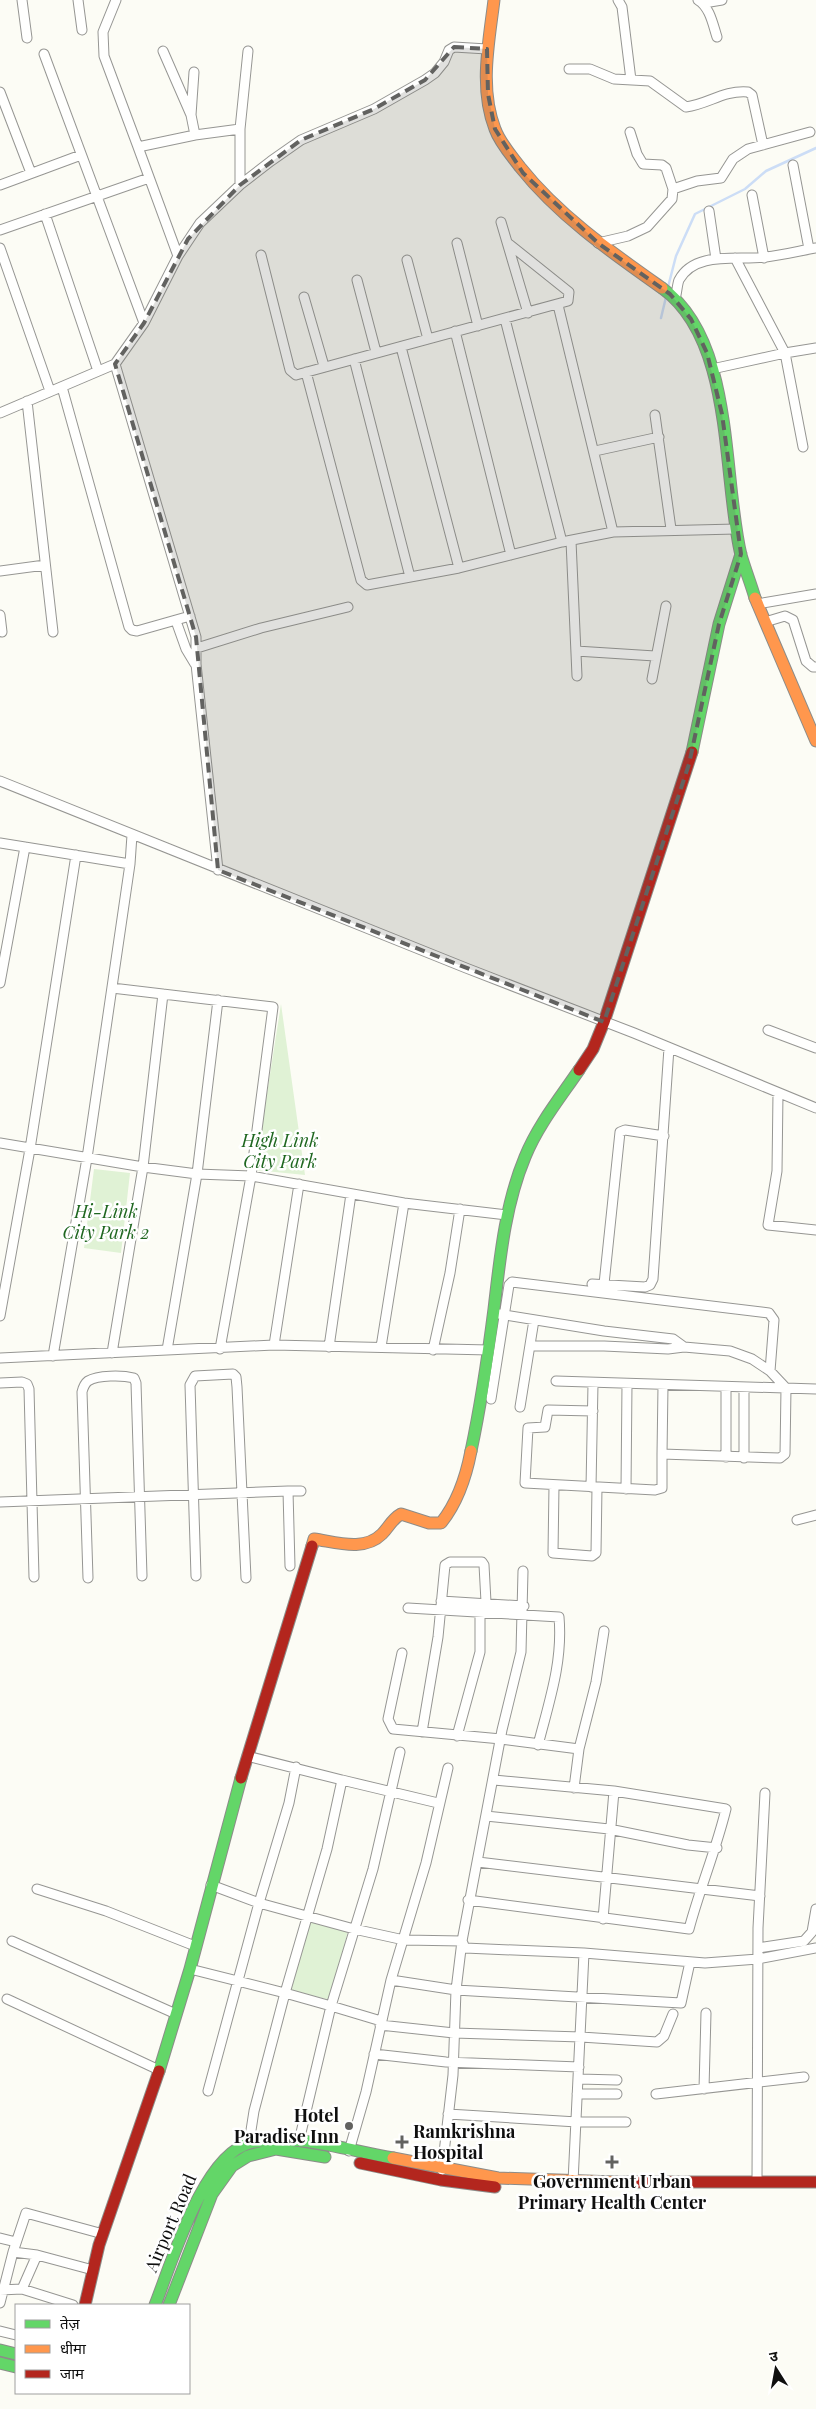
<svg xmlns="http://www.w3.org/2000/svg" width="816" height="2409" font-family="'Playfair Display','Noto Sans Devanagari',serif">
<rect width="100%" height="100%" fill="#fcfcf5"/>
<path fill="#e0f2d5" d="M281,1004L305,1175L255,1170Z
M94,1169L130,1173L121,1253L84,1248Z
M309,1920L348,1930L331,2000L291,1991Z"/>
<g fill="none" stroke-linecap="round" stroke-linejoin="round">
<path stroke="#ccddf6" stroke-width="2.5" d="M668,287L676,256L695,214L745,189L766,171L816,148
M661,318L666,297"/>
<defs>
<path id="street" d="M22,0L27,38
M78,0L82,30
M116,0L103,32L104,56L138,147
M618,0L622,7L631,80
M698,0C710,7 713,25 717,37
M704,3L722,0
M163,51L191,115
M44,54L144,323
M569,69H590L614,79L650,81L686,107C709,104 723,90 748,92L752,95L763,145
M194,72L191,115L195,135
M0,92L31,173
M793,165L809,249
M0,185L81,155
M240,185V129L248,51
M673,189L697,181L721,178L733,159L748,149L810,132
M752,195L764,258
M709,211L716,259
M45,214L98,371
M501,222L528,313
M0,230L149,178
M457,243L478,326
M598,243L628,236L647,227L672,199L673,189L666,168L662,165L643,164L637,154L630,132
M0,248L50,391
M261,255L290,370L296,375L568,301L569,292L509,244
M178,256L138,147L195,135L240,129
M735,258L785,353L816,348
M407,260L428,339
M357,280L376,352
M304,297L324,366
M675,299C677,293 677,285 679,280C695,250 739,261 766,257C783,255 799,251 816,248
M558,305L613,532
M505,319L562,542
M455,331L511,555
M401,347L459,568
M354,359L410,577
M115,364L196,637V664L218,870
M712,369L785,353L803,447
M306,372L361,580L367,585L459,568L562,542L613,532L736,529
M62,387L129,627L132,630L137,631L190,616
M27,401L53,632
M0,413L115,364L144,323L178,256L200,223L240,185L271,161L301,140L374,109L425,80L435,73L444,62L449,50L454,47L487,49
M655,415L671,529
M595,451L659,437
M571,541L577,676
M0,571L45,565
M757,604L816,594
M0,615L2,632
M176,621L186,649L195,664
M765,622L785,616L793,620L806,661L813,667H816
M197,648L261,628L348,607
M576,651L655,656
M652,679L666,606
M0,781L466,968L634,1033L816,1108
M0,843L130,864
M0,983L25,847
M112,988L273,1007L251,1176L220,1349
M768,1030L816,1048
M778,1093L777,1171L768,1225L816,1230
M0,1143L143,1167L197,1174L251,1176L404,1203L507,1215
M592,1284L645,1287L650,1285L653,1279L669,1048
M604,1284L620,1132L625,1130L664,1136
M499,1314L604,1331L673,1339L684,1347
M0,1316L30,1149L76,855
M274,1345L299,1184
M531,1346H604L668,1349L684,1347L730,1351L752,1359L770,1371L786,1388
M329,1347L351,1194
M381,1347L404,1203
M167,1350L197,1174L218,1000
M433,1350L450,1273L460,1209
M112,1353L143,1167L163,994
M53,1356L87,1158L130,864L132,835
M0,1358L274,1345L489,1350
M556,1381L816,1389
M0,1383L22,1382L27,1384L29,1389L34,1577
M491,1399L509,1285L512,1282L769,1313L774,1320L770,1371
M520,1407L534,1320
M593,1411L548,1410L545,1427L528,1428L525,1483L655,1490L662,1488V1454L780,1458L785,1454L786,1388
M662,1454L663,1386
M726,1457V1388
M744,1458V1388
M554,1486L553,1553L592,1556L596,1553L597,1487
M591,1487L593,1384
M626,1489L627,1384
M288,1491H301
M0,1502L288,1491L290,1566
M797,1520L816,1515
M196,1576L190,1385L195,1376L233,1374L236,1377L237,1387L246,1578
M88,1578L82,1392C83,1388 84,1384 88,1381C98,1375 122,1375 134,1378L136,1383L142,1576
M441,1601L524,1606
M408,1608L559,1617C563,1662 549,1702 538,1745
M402,1653L388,1719L393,1729L501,1739L579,1749L596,1682L604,1631
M422,1732L438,1637L445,1565L450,1562H482L484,1565L486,1602
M457,1736L480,1652V1612
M247,1756L342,1780
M574,1788L579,1749
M486,1816L609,1829L688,1845L717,1848
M478,1862L760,1896
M211,1885L259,1903L354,1929L404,1940L462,1941L465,1948L584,1953L705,1963L758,1959L816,1948
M37,1889L106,1911L195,1946
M468,1900L689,1929C700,1888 716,1850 726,1809L614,1791L494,1780
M603,1919L614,1791
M12,1941L176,2014
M758,1948L804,1941L812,1932L816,1909
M190,1969L285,1993L327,1849L342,1780L438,1803
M391,1980L456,1990L681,2003L690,1962
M7,1999L159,2070
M381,2021L331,2006L373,1869L400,1752
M380,2025L454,2033L581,2037L657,2042L664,2036L673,2014
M374,2054L446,2062L579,2067
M579,2079L617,2080
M704,2089L706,2013
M208,2091L259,1903L289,1803L296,1767
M577,2094H617
M656,2094L804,2077
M448,2114L577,2122H626
M249,2143L254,2111L285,1993L331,2006L299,2141
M349,2151L366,2092L391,1980L426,1863L448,1768
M442,2170L453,2075L456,1990L462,1941L502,1730L521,1652L523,1571
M573,2182L584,1953
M757,2182L758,1928L765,1793
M0,2238L16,2242
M13,2252L26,2213L103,2234
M22,2289L37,2255
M0,2290L22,2289L73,2305
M0,2303L13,2252L37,2255L93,2270
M0,2331L16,2335"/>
<path id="fast" d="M662,288C735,340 722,476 741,555C745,569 751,584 755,598
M692,752L719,624L741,554
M471,1451C481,1404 488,1356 494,1309C500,1258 505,1205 525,1157C538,1125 560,1098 579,1070
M159,2071L190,1969L241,1778
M155,2305C172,2262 203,2155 250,2143C293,2132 350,2151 393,2158
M169,2305L212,2194L232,2166L248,2156L276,2149L325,2157
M0,2350L16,2354
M0,2363L16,2367"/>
<path id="slow" d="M494,0C489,42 479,88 495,129C500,143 511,155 520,167C559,216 611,252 662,288
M755,598L816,741
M312,1546L314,1539C336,1542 364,1552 382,1534C389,1527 392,1519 401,1514L429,1523H441C458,1502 466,1477 471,1451
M393,2158L498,2178L615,2182"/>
<path id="jam" d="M579,1070L593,1049L604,1022L692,752
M241,1778L312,1546
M360,2163L441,2180L495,2187
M615,2182H816
M85,2305L99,2245L159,2071"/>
</defs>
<use href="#street" stroke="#969693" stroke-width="11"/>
<use href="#fast" stroke="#8c8c89" stroke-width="13"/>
<use href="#slow" stroke="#8c8c89" stroke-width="13"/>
<use href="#jam" stroke="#8c8c89" stroke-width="13"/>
<use href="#street" stroke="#fffffe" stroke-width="9"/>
<use href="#fast" stroke="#63d668" stroke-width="11"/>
<use href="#slow" stroke="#ff974d" stroke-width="11"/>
<use href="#jam" stroke="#b3261e" stroke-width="11"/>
</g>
<path fill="#626260" fill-opacity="0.2" stroke="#626260" stroke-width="4" stroke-dasharray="10 6" stroke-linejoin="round" d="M454,47L487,49L488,94L495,129L523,173L598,243L670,294L691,319L707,353L722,414L741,554L719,624L689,764L604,1022L218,870L196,637L115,364L144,323L188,239L240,185L301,140L374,109L425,80Z"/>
<g fill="#626260" stroke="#fff" stroke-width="2">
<circle cx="349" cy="2126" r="5"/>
<path d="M399.5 2134.5h5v5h5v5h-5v5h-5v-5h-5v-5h5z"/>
<path d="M609.5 2154.5h5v5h5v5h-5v5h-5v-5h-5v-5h5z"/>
</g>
<g text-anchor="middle" stroke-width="5" stroke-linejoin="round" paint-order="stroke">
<g font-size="18" font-style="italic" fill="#1f6720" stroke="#fff">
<text x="280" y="1147">High Link<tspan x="280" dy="21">City Park</tspan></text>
<text x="106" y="1218">Hi-Link<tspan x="106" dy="21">City Park 2</tspan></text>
</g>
<g font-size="18" font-weight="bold" fill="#0f0f0f" stroke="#fff" text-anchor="end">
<text x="339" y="2122">Hotel<tspan x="339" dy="21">Paradise Inn</tspan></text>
<text x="413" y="2138" text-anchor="start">Ramkrishna<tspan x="413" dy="21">Hospital</tspan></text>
<text x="612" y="2188" text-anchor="middle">Government Urban<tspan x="612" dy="21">Primary Health Center</tspan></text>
</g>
<g font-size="18" fill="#0f0f0f" stroke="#fff">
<text transform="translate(171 2223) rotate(-67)" y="6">Airport Road</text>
</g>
</g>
<rect x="15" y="2304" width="175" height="90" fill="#ffffff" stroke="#9f9f9f"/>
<rect x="25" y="2320" width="25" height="8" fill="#63d668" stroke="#9f9f9f"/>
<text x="60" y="2329" font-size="15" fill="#0f0f0f">तेज़</text>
<rect x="25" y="2345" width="25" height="8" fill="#ff974d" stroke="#9f9f9f"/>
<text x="60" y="2354" font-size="15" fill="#0f0f0f">धीमा</text>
<rect x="25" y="2370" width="25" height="8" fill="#b3261e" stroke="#9f9f9f"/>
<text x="60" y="2379" font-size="15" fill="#0f0f0f">जाम</text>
<g transform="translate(776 2369) rotate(349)" stroke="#ffffff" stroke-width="4" paint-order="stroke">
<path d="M0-4L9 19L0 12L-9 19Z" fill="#0f0f0f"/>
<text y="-8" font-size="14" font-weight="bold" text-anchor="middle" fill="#0f0f0f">उ</text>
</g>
</svg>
